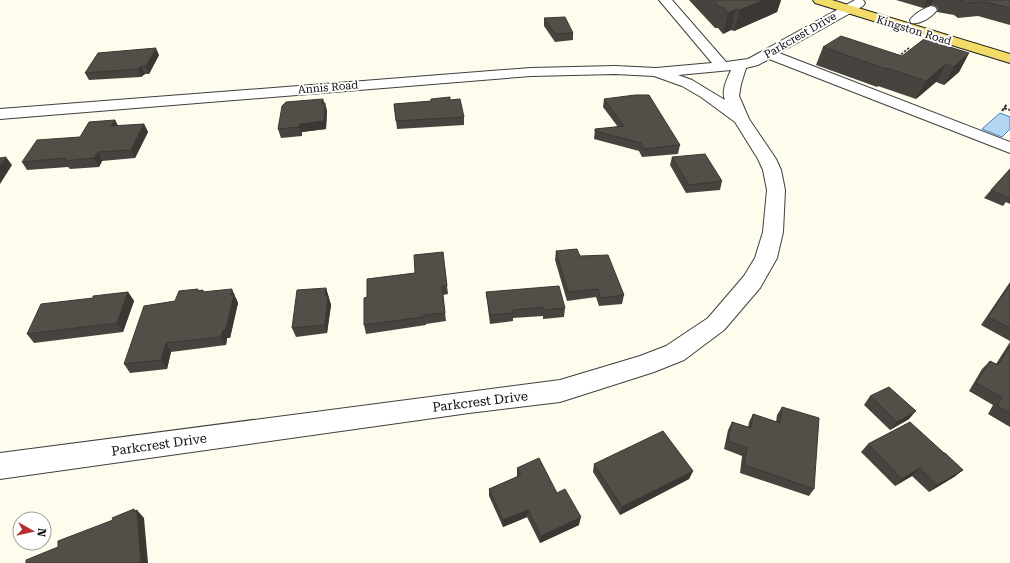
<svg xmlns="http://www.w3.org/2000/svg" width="1010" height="563" font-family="'Roboto Serif',serif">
<rect width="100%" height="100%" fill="#fefcec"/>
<path fill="#b3d6f3" stroke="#3e85c6" d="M1000,113L1010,117V129L1002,137L982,129Z"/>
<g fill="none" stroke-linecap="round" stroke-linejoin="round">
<defs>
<path id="minor" d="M659,0H672L726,62L748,59L855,0H863L865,3L863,6L779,53L1010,142V153L769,59L758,65L746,68L741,84L739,96L749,119L776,159L781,170L785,190L783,232L777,258L760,288L724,330L684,360L654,372L560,402L469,413L0,479V453L560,380L640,356L666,346L708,318L744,276L755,258L763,232L767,190L763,170L758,159L735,122L701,97L682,86L654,76L615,74L531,76L0,119V109L531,68L615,66L656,68L712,63ZM731,70C727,79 721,91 725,100L692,80L678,75Z
M931,6L935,7L937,10C932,17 920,25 911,23L910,20C914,14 924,8 931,6Z"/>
<path id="major" d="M813,0H832L1010,54V63L815,3Z"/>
</defs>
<use href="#minor" stroke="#3f3f3f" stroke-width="2"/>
<use href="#major" stroke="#1d1d1d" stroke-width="2"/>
<path stroke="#2e2e2e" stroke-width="1.5" stroke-dasharray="2.5 1.5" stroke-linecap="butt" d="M898,57L910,47"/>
<path stroke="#2e2e2e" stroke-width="2" stroke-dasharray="3 1.5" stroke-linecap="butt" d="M1004,108L1010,110
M1002,111L1007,104"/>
<use href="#minor" fill="#fff" fill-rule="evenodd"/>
<use href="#major" fill="#f2db68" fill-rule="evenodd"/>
</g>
<path fill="#48433f" d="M689,0H781L777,12L734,31L731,30L723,34L718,28H715Z
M896,0H1010V25L978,16L958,18L954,15L937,12L938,9L935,6L931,5L923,8Z
M544,18L573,33V40L555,42L544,26Z
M823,47L902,56L969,53L959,72L944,85L936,82L916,99L878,86L877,87L816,65Z
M159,55L149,74H145L141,77L89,80L85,73Z
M323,99L327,111L326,129L302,132V136L281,138L278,129Z
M604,99L680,145L678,154L642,157L639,151L594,139L595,129L618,127L603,107Z
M450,100L464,117V125L397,129L394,104Z
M115,120L118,126L144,124L148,132L135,158L102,161L99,167L70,169L68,167L27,170L22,162L80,137Z
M672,157L722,181L720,190L686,193L670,165Z
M1010,169V204L1006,202L1003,206L984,198L991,190Z
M556,251L580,256L624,295L622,304L599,306L596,297L567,301L555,260Z
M443,252L448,294L443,295L446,321L426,324V325L366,334L364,325L367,297L415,273Z
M1010,282V341L981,325Z
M326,288L331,305L327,333L296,337L292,328Z
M199,290H203L204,292L236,298L238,303L230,338H227L226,345L171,352L167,369L130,373L124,364L175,301Z
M128,292L134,301L123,332L34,343L27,334L93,298Z
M486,292L565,308L564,317L543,319V316L513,318V321L490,324L487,301Z
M1010,342V427L988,414L993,405L969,391L982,369L990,361L996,364Z
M870,396L909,419L890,430L864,405Z
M782,407L814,489L809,496L740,473L742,456L724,449L728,430L732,422L748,427L749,422L753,414L776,422L777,415Z
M868,444L944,453L963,470L954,477L929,492L912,476L895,486L861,452Z
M594,464L693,471L689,479L620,515L593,472Z
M517,468L557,493L579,525L540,543L527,517L503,527L489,496V489L517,477Z"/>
<path fill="#3b3733" d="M764,0H781L777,12L734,31L740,10Z
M927,0H933L931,5L923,8Z
M736,9L731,30L723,34L728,13Z
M156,48L159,55L149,74L146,66Z
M969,53L959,72L944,85L954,67Z
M946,64L936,82L916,99L926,81Z
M141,66L145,74L141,77L138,69Z
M887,68L878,86L877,87L886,69Z
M323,99L324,107L325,103L327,111L326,129L302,132V136L299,127L300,124L322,103Z
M115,120L119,128L111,126Z
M144,124L148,132L135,158L131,150Z
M98,152L102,161L99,167L94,158Z
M6,157L12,165L0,184V166Z
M326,288L331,305L327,333L325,325Z
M232,289L238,303L230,338H227L226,345L221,337Z
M128,292L134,301L123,332L117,323Z
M166,343L171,352L167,369L161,360Z
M916,411L909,419L890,430L897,422Z
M920,468L912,476L895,486L902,479Z
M963,470L954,477L929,492L937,485Z
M693,471L689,479L620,515L622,507Z
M134,509L137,512V510L144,518L148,563H141Z
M528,510L527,517L503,527V520Z
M581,517L579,525L540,543L541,536Z"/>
<path fill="#544e49" stroke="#3b3733" d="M713,0H764L740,10L736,9L728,13L723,7H720Z
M958,0H1010V8L986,2L965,3L962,1Z
M565,17L573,33L555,34L544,18Z
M841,36L902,56L924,39L969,53L954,67L946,64L926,81L887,68L886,69L823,47Z
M156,48L146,66H141L138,69L85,73L98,53Z
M635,95H649L680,145L644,149L641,143L595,131V129L624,126L604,99Z
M450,97V100L460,99L464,117L396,121L394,104L431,101V99Z
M323,99L322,103H325L324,121L300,124L299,127L278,129L282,106L286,102Z
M115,120L111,126L144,124L131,150L98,152L94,158L65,161L66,158L22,162L37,140L80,137L89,122Z
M705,154L722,181L689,185L672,157Z
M6,157L0,166V158Z
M1010,169V196L1009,198L991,190Z
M577,249L580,256L608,255L624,295L601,298L598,289L568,292L556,251Z
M443,252L447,286H442L445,313L424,315V317L364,325V298L367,297V279L415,273L414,255Z
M1010,284V328L988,317Z
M559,286L565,308L544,310L543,307L513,310V313L490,315L486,292Z
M326,288L325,296H328L325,325L292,328L297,290Z
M198,289L197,291L203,290L202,292L232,289L230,295L234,294L226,329L223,330L221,337L166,343L161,360L124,364L144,306L175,301L179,291Z
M128,292L117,323L27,334L41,304L93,298V296Z
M1010,346V413L997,406L1002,397L976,383L990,361L998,365Z
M889,387L916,411L897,422L870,396Z
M782,407L819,418L814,489L744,465L747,448L728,441L732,422L751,428L753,414L780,423Z
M910,422L944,453H945L963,470L937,485L920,468L902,479L868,444Z
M663,431L693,471L622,507L594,464Z
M539,458L557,493L565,489L581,517L541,536L528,510L503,520L489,489L521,475L517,468Z
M134,509V512L137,510L141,563H26V560L58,547V541L113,520L112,518Z"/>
<g text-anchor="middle" stroke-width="4" stroke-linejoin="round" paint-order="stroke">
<g font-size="11" fill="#0c0c0c" stroke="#fff">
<text transform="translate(914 30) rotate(17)" y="4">Kingston Road</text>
<text transform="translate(800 35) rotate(-30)" y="4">Parkcrest Drive</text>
<text transform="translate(328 87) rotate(-5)" y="4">Annis Road</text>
</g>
<g font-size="13" fill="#0c0c0c" stroke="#fff">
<text transform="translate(480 401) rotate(-7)" y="5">Parkcrest Drive</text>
<text transform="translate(159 444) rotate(-8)" y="5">Parkcrest Drive</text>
</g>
</g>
<g transform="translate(32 531) rotate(98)"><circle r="19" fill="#ffffff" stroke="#9e9e9e"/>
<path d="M0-3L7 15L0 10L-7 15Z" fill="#b52f2b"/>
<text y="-6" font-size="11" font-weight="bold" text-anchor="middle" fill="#0c0c0c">N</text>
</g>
</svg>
